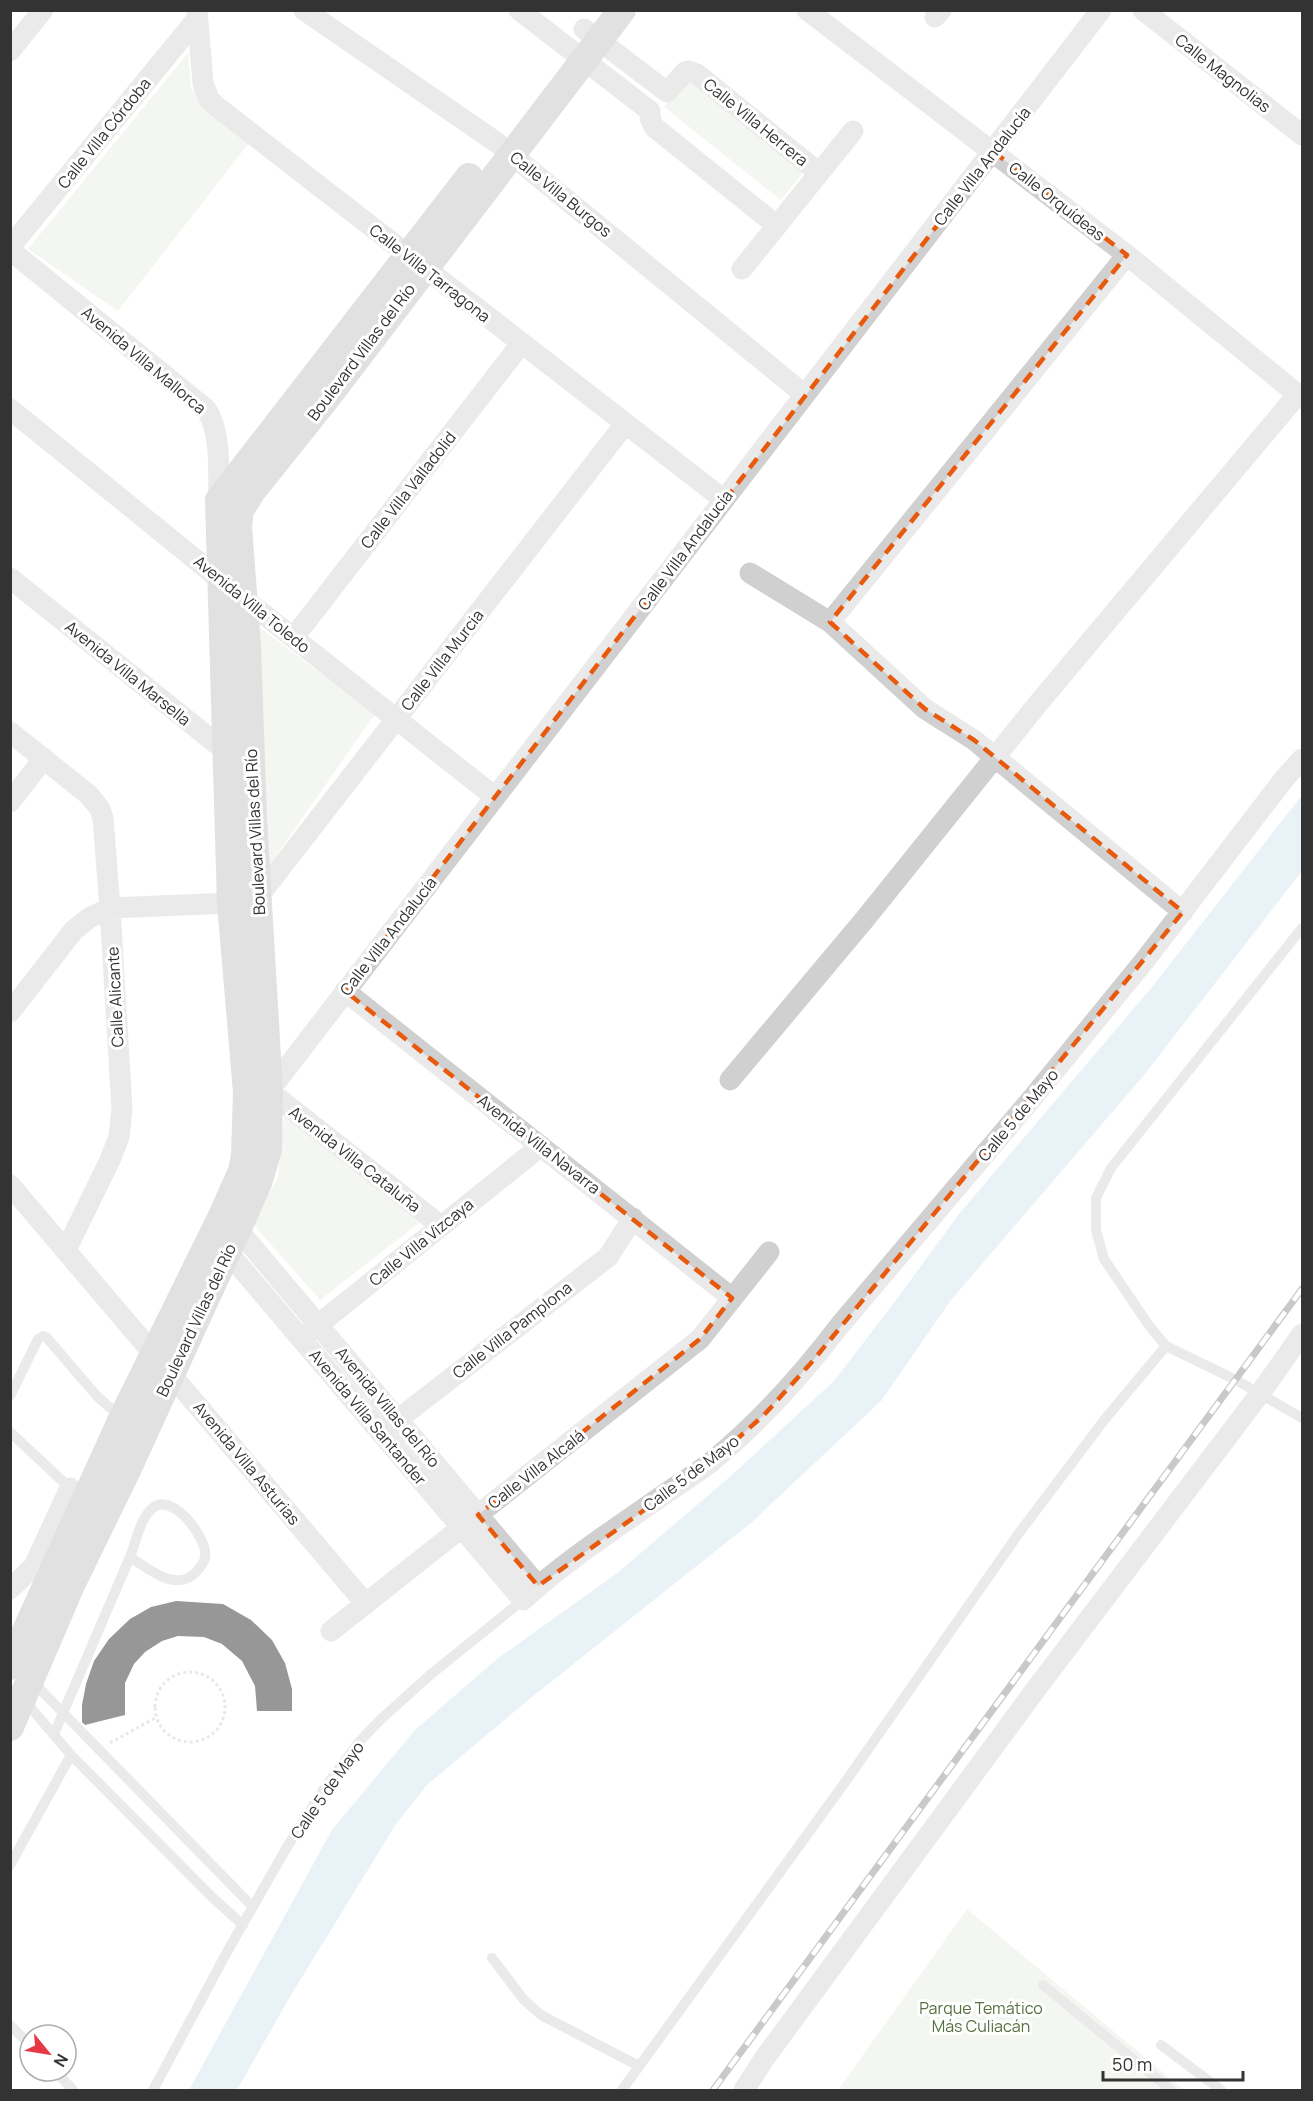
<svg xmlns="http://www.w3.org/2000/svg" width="1313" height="2101" font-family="Manrope,sans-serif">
<rect width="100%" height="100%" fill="#fff"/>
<path fill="#e6ecdf" d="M188,53L191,88L253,138L118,311L28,249Z
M692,72L809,165L781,200L664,107Z
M258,626L375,714L268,867Z
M285,1106L419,1223L320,1300L253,1224L278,1177Z
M967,1909L1184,2090H838Z"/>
<path fill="#cfe2ee" d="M1302,795V871L1144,1075L951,1300L881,1401L752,1522L527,1701L427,1785L396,1824L288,2000L237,2090H189L332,1830L415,1730L497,1659L616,1574L732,1475L834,1381L893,1304L959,1214L1152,987Z"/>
<path fill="#1a1a1a" d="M176,1601L223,1604L251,1620L272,1640L285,1663L292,1689V1711H257L255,1686L242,1661L222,1644L204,1637L178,1636L162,1641L145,1652L134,1664L125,1683V1715L85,1725L82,1722V1705L86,1684L94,1661L109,1639L130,1619L151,1607Z"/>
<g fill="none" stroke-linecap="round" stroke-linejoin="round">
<path stroke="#cdcdcd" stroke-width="3" stroke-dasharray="3 3" stroke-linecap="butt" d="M155 1707a35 35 0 1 1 70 0a35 35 0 1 1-70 0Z
M110,1743L157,1717"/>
<path stroke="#d0d0d0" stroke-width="10" d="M1302,928L1111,1168L1096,1198V1230L1104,1259L1150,1327L1166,1346L1236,1380L1302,1418
M10,1396L38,1339L43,1336L47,1338L96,1395L121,1418
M10,1432L71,1489
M31,1680L253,1907
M25,1701L71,1755L213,1898L243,1925
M54,1734L130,1557C149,1569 175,1592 195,1573C199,1569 204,1563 205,1558C209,1539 173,1493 154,1507C140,1517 136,1542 130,1557
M10,1865L71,1755
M492,1958L524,2000L541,2015L639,2066
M1043,1985L1171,2090
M10,2025L30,2045
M1161,2045L1221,2090
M55,2071L73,2090
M153,2090L227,1952L287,1847L323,1790L358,1743L380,1720L430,1675L523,1600
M622,2090L846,1781L1019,1533L1105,1419L1166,1346"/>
<path stroke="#d0d0d0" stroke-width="21" d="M197,10L203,83L209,99L216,106L723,499
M304,10L496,142L805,395
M519,10L650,111V118L654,127L776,225
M807,10L1127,255L1302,398
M1143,10L1302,135
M935,17L941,10
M584,29L667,92L685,72L689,71L697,74L819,173
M10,51L43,10
M10,247L197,19
M10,250L206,409C222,431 218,473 219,500
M742,269L853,131
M10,409L243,598L495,797
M750,573L830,622L925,709L974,740L1183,912
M10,578L228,753H236
M830,622L1127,255
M294,637L521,344
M10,732L89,795L100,809L103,818L110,908L122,1109L119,1137L110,1160L66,1250
M10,802L44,758
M345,991L732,1298
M10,1012L74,930L89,918L110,908L231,903L258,897L625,424
M730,1080L865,919L1041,700L1298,394
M269,1091L1101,10
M269,1091L441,1226
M10,1185L366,1604
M229,1219L538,1586
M219,1242L523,1600C566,1560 618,1527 666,1493C681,1483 697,1473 711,1462C760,1422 802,1375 840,1325L1034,1096L1145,960L1284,779L1302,759
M308,1333L541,1146
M388,1427L608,1257L633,1218
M10,1589L34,1566L70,1488
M331,1631L700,1339L769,1252
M744,2090L764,2059L1036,1689L1259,1395L1302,1334"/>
<path stroke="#bdbdbd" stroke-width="28" d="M10,1666L122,1419L223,1214L242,1171L245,1156L247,1092L231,903L219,500L469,177
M10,1727L71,1585L128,1468L238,1228L258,1183L268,1150L269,1091L253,818L247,646L238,526L240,510L252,491L328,396L622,10"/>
<defs>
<path id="rail" d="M713,2090L1302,1289"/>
</defs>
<use href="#rail" stroke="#888" stroke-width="7"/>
<use href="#rail" stroke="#fff" stroke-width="4.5" stroke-dasharray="14" stroke-linecap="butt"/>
</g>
<path d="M0 0H1313V2101H0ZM994,152L1127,255L830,622L925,709L974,740L1183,912L811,1363L764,1415L710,1463L538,1586L478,1515L700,1339L732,1298L345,991Z" fill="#fff" fill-opacity=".55" fill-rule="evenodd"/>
<path fill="none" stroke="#e8590c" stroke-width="4.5" stroke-dasharray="12 8" stroke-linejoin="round" d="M994,152L1127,255L830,622L925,709L974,740L1183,912L811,1363L764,1415L710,1463L538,1586L478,1515L700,1339L732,1298L345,991Z"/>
<g text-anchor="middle" stroke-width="6" stroke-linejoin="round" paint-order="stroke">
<g font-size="16" fill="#333" stroke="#fff">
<text transform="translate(1223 73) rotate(38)" y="6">Calle Magnolias</text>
<text transform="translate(756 122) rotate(39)" y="6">Calle Villa Herrera</text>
<text transform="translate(104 133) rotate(-51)" y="6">Calle Villa Córdoba</text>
<text transform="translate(982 166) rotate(-52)" y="6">Calle Villa Andalucía</text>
<text transform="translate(561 194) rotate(39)" y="6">Calle Villa Burgos</text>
<text transform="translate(1057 201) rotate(38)" y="6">Calle Orquídeas</text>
<text transform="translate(430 273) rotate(38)" y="6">Calle Villa Tarragona</text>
<text transform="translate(361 352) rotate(-53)" y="6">Boulevard Villas del Río</text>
<text transform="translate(144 360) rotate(40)" y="6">Avenida Villa Mallorca</text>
<text transform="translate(408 490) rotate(-52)" y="6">Calle Villa Valladolid</text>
<text transform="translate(685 550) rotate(-53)" y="6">Calle Villa Andalucía</text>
<text transform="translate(252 604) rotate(39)" y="6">Avenida Villa Toledo</text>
<text transform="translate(442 660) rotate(-52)" y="6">Calle Villa Murcia</text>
<text transform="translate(128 673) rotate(39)" y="6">Avenida Villa Marsella</text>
<text transform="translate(255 832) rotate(-93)" y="6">Boulevard Villas del Río</text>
<text transform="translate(388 936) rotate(-52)" y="6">Calle Villa Andalucía</text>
<text transform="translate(115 997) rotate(-93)" y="6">Calle Alicante</text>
<text transform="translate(1018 1115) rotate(-50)" y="6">Calle 5 de Mayo</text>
<text transform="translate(539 1144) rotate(38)" y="6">Avenida Villa Navarra</text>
<text transform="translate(355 1159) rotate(38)" y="6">Avenida Villa Cataluña</text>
<text transform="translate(421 1242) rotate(-39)" y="6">Calle Villa Vizcaya</text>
<text transform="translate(196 1320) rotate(-65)" y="6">Boulevard Villas del Río</text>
<text transform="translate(512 1330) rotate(-38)" y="6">Calle Villa Pamplona</text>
<text transform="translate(388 1407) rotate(50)" y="6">Avenida Villas del Río</text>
<text transform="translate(368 1417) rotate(50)" y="6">Avenida Villa Santander</text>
<text transform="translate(247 1463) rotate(50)" y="6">Avenida Villa Asturias</text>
<text transform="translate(536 1469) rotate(-38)" y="6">Calle Villa Alcalá</text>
<text transform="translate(691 1473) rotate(-37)" y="6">Calle 5 de Mayo</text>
<text transform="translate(327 1790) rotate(-55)" y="6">Calle 5 de Mayo</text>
</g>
<g font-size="16" fill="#56703f" stroke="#fff">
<text x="981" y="2014">Parque Temático<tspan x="981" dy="18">Más Culiacán</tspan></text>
</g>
</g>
<rect width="1313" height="2101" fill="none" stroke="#333333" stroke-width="24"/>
<g transform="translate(48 2053) rotate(120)"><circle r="28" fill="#ffffff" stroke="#adadad" stroke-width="1.5"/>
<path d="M0-4.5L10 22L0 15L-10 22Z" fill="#e63946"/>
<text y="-9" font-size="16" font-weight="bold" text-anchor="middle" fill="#333333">N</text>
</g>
<path d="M1103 2071v9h140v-9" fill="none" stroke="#333333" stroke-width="3"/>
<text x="1112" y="2071" font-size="18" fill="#333333" stroke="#ffffff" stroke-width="4.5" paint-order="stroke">50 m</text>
</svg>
